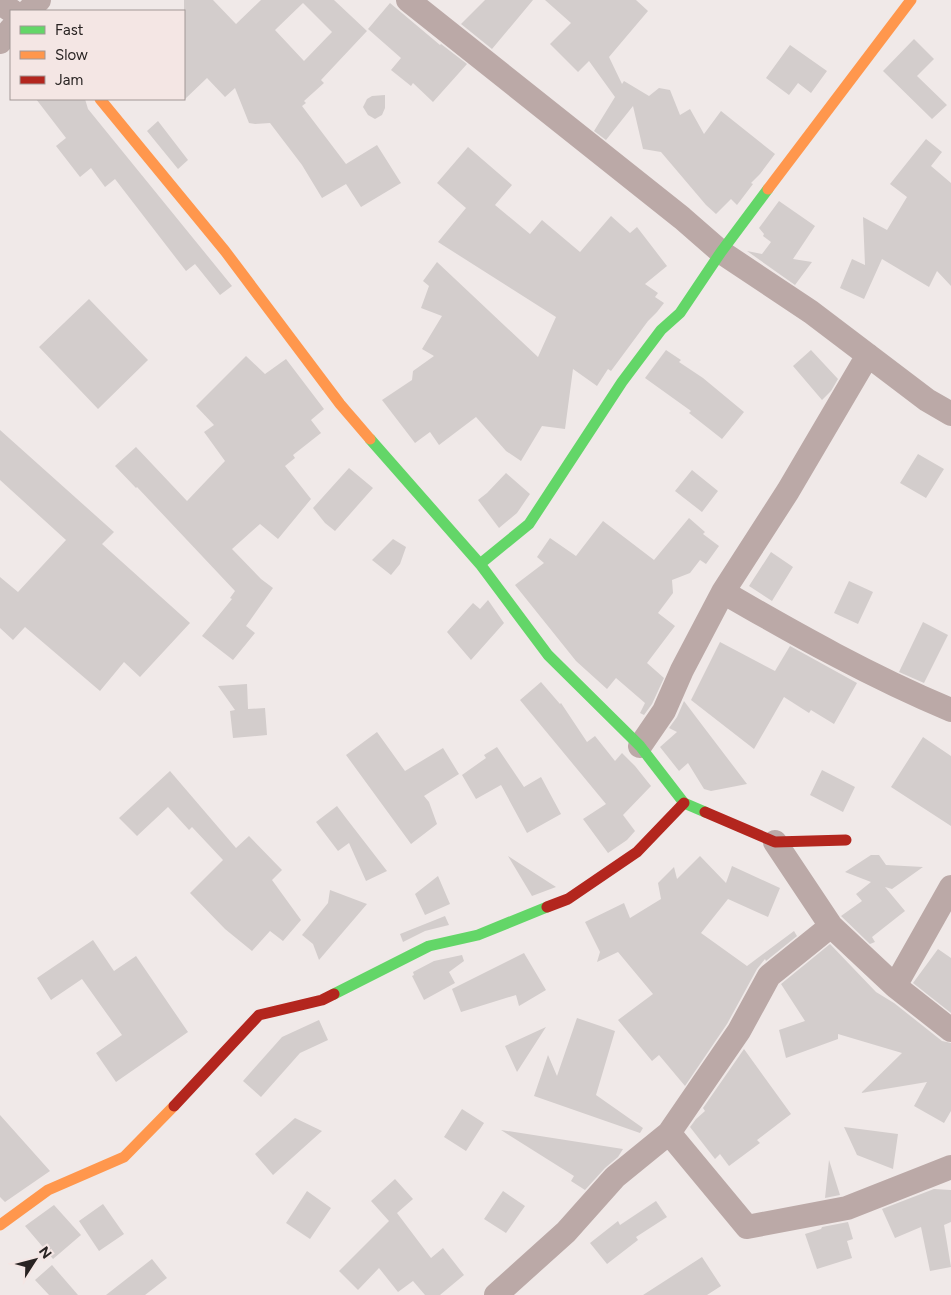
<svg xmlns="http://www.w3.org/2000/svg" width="951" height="1295" font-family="Figtree,sans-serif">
<rect width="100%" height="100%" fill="#f0e9e8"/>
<path fill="#d3cdcc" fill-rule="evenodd" d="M184,0H213L236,24L261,0H334L367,31L321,80L324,83L304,101L306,103L302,106L346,164L377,145L401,183L361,207L346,184L322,198L302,165L270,123L255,124L249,123L235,88L225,97L207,78L184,100ZM303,3L332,32L304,61L275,30Z
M485,0H533L492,49L461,24Z
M545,0H636L648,11L609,57L622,84L624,81L649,96L659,88L670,90L680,115L690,109L704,134L721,111L775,154L760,174L751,183L753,184L737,205L731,199L716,214L706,205L661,152L643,149L633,106L606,140L594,131L615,97L589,61L578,72L550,44L571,23Z
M390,3L440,45L441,44L467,64L433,102L413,83L411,86L391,70L401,58L368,29Z
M914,39L934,59L917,76L947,105L932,119L883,71Z
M790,45L827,71L811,93L798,83L789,95L766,78Z
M385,95V108L382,115L375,119L368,115L363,107L367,99L372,96Z
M36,99H85L88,109L232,286L220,295L195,264L186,271L115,179L105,187L91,168L80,177L56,146L66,138Z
M158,121L188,160L178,169L147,131Z
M926,139L942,152L931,166L951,183V286L937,271L929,287L882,259L864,299L840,288L852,259L865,265L863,217L887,230L907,197L890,184Z
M468,147L512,185L495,205L530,234L542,220L580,252L611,216L630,233L637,227L667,266L645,284L658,293L655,297L664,303L657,312L648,321L611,371L608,369L597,386L573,369L565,429L542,426L521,461L506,451L476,417L439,445L430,432L415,443L382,400L412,380L413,371L434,356L422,349L442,316L421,308L429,286L423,281L437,262L538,357L556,317L438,242L466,208L437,183Z
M779,201L815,226L793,259L812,262L795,285L747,251L762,254L771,242L763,236L764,234L759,228Z
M89,299L148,360L98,409L39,347Z
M666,350L681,360L679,362L703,378L744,412L722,439L689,413L691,411L645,378Z
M811,350L838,379L831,391L822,400L793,366Z
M246,356L265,374L286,359L324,409L311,420L321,433L293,455L295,458L285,466L311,499L278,539L260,524L232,549L261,579L273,588L246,626L255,633L233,660L202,636L232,599L230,598L235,591L137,487L136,488L115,466L136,447L187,501L225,461L204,432L214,425L196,406Z
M0,430L114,532L102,544L190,623L140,677L124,662L100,691L25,627L13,640L0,628V577L18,592L66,540L0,480Z
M918,454L944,469L926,498L900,483Z
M349,468L373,488L335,531L325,523L313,508Z
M692,470L718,491L702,512L675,491Z
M506,473L530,494L517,513L499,528L478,500L487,493Z
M689,518L705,532L703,534L719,546L706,564L700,560L690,573L672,580L673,593L658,613L675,626L647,663L664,678L652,704L644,715L640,713L645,703L616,678L607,689L576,661L515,585L544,563L537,557L550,538L576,556L603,521L654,560Z
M393,539L406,547L400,564L391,575L372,560Z
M771,552L793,567L772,601L749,586Z
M849,581L873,592L858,624L834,613Z
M488,600L504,623L471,660L447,632L473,603L480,609Z
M923,622L948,635L924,683L899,672Z
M720,642L775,671L790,646L857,683L834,724L811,710L809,713L784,697L754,749L691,700Z
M541,682L560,704L561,703L587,742L595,736L615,761L622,753L635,766L651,786L623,815L635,831L627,840L608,853L583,819L606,804L520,700Z
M247,684L248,709L265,708L267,735L233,738L230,711L235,710L218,686Z
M684,701L696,717L747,784L711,791L704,789L688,763L679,771L660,747L677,732L669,728L677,717Z
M377,732L405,771L443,748L459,774L424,796L429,802L437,824L411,844L346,755Z
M923,737L951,756V826L891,787Z
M497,747L524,787L541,777L561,814L527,833L501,785L476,799L462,775L486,758L484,755Z
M822,770L855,787L843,812L810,795Z
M170,771L236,848L249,836L282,870L272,880L301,920L283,941L270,931L252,951L225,929L190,893L223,860L192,827L189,830L168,807L137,836L119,818Z
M337,806L346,818L387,871L366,881L349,843L338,851L316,822Z
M871,855H879L886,865L923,867L892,889L885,887L905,911L872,937L875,942L870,944L841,916L862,901L856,894L871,882L845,872Z
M508,856L556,887L532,896Z
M700,856L726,883L732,866L780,888L768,917L728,899L701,933L747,966L794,931L797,936L766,961L765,959L757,969L727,1024L685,1086L659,1055L652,1061L618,1020L653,994L618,952L597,962L600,952L585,922L624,903L630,918L661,899L658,883L674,867L677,879Z
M438,876L450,904L425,915L415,894Z
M330,890L367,904L319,960L313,944L302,935L328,903Z
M445,916L449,925L425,931L403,942L400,934Z
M93,940L114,971L136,956L188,1032L116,1082L96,1053L122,1035L82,979L51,1000L37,978Z
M830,944L876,992L894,1003L942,1041L951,1043V1111L944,1123L914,1106L927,1082L861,1093L902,1053L838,1034V1039L786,1058L779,1030L805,1021L781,984Z
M938,949L951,958V1013L913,983Z
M524,953L546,990L519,1006L516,995L461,1012L452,989Z
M462,955L464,961L449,972L455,983L424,1000L412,976L414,975L413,972L434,961Z
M577,1018L615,1031L596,1095L643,1128L640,1133L534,1096L548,1055L557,1076Z
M319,1020L328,1040L300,1053L261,1097L243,1081L282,1037Z
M546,1027L517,1072L505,1046Z
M744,1049L791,1114L757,1140L760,1143L729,1166L720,1154L715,1159L690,1127L696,1119L705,1111L703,1108Z
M462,1109L484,1123L466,1151L444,1137Z
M0,1115L50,1171L5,1202L0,1197Z
M295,1118L322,1131L273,1175L255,1154Z
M844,1127L898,1134L893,1169L857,1155Z
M501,1130L623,1149L618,1157L605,1168L585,1190L571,1181L574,1176Z
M829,1160L840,1195L825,1198Z
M395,1179L413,1199L397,1213L431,1258L443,1248L464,1275L440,1295H425L413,1281L398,1292L379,1268L358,1290L339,1271L389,1221L371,1201Z
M934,1189L951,1190V1222L944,1225L951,1267L930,1271L921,1227L895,1238L882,1209Z
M307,1191L331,1208L310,1239L286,1223Z
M503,1191L525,1206L506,1233L484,1219Z
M656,1201L667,1217L636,1237L638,1240L607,1264L590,1243L618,1221L620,1225Z
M103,1204L124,1234L99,1251L79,1221Z
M54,1205L81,1235L53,1259L25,1226Z
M848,1222L853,1239L847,1241L852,1258L817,1269L805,1234L821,1229L822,1227Z
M702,1257L721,1286L707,1295H643Z
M152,1259L167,1278L145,1295H106Z
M52,1265L78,1295H49L35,1280Z"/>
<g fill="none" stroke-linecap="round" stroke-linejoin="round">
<path stroke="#bba9a7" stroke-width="24" d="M408,0L682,218L721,252L811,312L927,400L951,414
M0,3L12,11
M28,11L39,0
M0,42L11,29
M723,592C797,635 872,677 951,710
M640,746L664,711L682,670L723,592L788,491L868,355
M775,842L831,926L895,986L951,1030
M895,986L951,887
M669,1133L747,1227L847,1208L951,1167
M496,1295L566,1232L615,1177L669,1133L739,1031L769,976L831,926"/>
<path stroke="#63d668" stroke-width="11" d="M370,439L480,564L548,655L640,746L684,803L705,812
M480,564L529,524L622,382L661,330L680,313L721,252L768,189
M334,994L429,946L478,935L547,907"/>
<path stroke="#ff974d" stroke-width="11" d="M100,99L225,251L340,404L370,439
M768,189L911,0
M0,1225L48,1190L124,1157L174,1106"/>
<path stroke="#b3261e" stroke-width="11" d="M705,812L775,842L846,840
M547,907L568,899L637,852L684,803
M174,1106L259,1015L322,1000L334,994"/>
</g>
<rect x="10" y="10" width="175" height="90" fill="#f4e6e4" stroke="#a29896"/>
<rect x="20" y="26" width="25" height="8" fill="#63d668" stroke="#a29896"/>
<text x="55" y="35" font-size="15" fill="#282322">Fast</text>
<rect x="20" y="51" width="25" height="8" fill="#ff974d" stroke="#a29896"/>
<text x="55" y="60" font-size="15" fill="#282322">Slow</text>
<rect x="20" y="76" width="25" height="8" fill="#b3261e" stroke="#a29896"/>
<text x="55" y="85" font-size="15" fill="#282322">Jam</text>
<g transform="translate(35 1260) rotate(54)" stroke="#f4e6e4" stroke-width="4" paint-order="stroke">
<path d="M0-4L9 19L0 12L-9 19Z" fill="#282322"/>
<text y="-8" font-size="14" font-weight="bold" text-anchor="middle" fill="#282322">N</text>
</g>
</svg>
